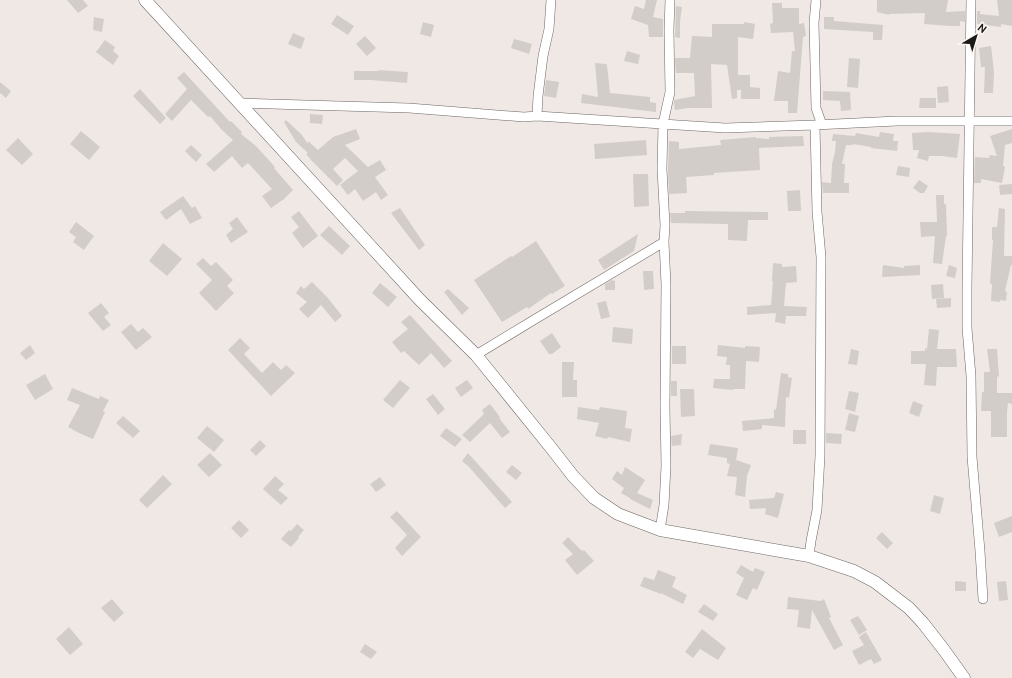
<svg xmlns="http://www.w3.org/2000/svg" width="1012" height="678" font-family="Cabin,sans-serif">
<rect width="100%" height="100%" fill="#efe8e5"/>
<path fill="#d3cdc9" d="M67,0H83L88,6L78,13Z
M646,0H657L653,17L663,19V37H649L648,25L631,19L635,6L644,9Z
M877,0H948L946,12L965,11V22L960,21V26H951L924,24L925,13L889,14V15L877,12Z
M997,0H1012V26L1001,24V27L977,24V11H980V14L999,16Z
M772,3H782V8H799V24L804,23L806,36L803,37L797,113H788V101H774L778,71L790,73L792,51H795L793,32L771,33L770,24L773,23Z
M676,6L682,7L680,21V38L675,37Z
M337,15L354,26L348,35L331,24Z
M94,17L104,19L102,32L93,30Z
M824,17H834V21L883,25L882,40H873V32L824,29Z
M423,22L434,25L431,37L420,34Z
M744,22L755,24L753,39L738,37V75H750V87L760,88V99H741V90H737V98L732,99L727,65L711,64L712,108H688L675,110L674,104V100L695,96L694,73H676L675,58H690L692,36L712,37V24H744Z
M293,33L305,38L301,49L288,44Z
M365,36L376,48L367,56L356,44Z
M514,39L532,44L529,54L511,48Z
M105,40L115,47L113,51L119,56L113,65L96,52Z
M991,46L994,72L993,93H984L985,67H981L979,48Z
M627,51L640,55L638,64L624,61Z
M849,58L860,59L858,88L847,87Z
M595,63L606,64L607,65L610,93L650,97V102L656,103V112L581,103L582,94L598,97Z
M378,70L408,72L407,83L371,80H354V71H379Z
M184,72L230,122L231,121L242,132L241,134L256,146L275,167L274,168L293,190L284,199L271,208L262,196L272,189L248,163L242,168L232,156L214,172L206,164L233,140L222,130L210,116L208,117L191,100L172,121L165,114L187,89L177,78Z
M546,80L559,82L556,98L544,96Z
M0,82L11,91L6,98L0,93Z
M948,86L949,102L938,103L937,87Z
M140,89L166,118L160,124L133,96Z
M823,91L850,92L851,110L841,111L840,101L823,100Z
M920,98H936V108H919Z
M310,114L323,115L322,124L310,123Z
M286,120L302,135L308,144V141L318,150L333,137L356,129L360,139L345,145L368,167L380,160L386,170L375,177L388,195L381,200L376,192L363,201L355,189L348,195L340,185L358,171L345,158L333,169L343,180L337,186L312,161L306,154L308,153L296,142L284,122Z
M1012,129V143L1005,145L1003,166L1005,167L1002,183L981,179V183H974L975,157L989,158L990,155L997,156L990,136Z
M81,131L100,147L89,160L70,144Z
M880,132L894,134L893,141H898L897,151L871,148V147L853,144V145H846L842,164H845L844,183H849V193H823L822,182L831,183L832,164L835,152L836,141H832L833,134L855,136L856,133L879,137Z
M928,132L960,134L957,158L942,156H929L928,161L917,158L919,150H913L912,133Z
M803,136L804,146L759,148L760,170L714,173V175L686,177L687,193L669,194L668,169L669,141L679,142V149L721,145L720,140L756,137V138L769,139V137Z
M18,138L33,154L22,165L6,150Z
M646,140L647,155L595,159L594,144Z
M191,145L202,155L196,162L185,151Z
M898,166L910,168L909,177L896,175Z
M633,174H648L649,206L634,207Z
M919,180L928,186L924,193H920L913,188Z
M1012,184V194L1000,195L999,185Z
M800,190L801,211H788L787,191Z
M936,195H944V204H946L947,236H946L942,264L933,263L935,236L921,237L920,222H937Z
M183,196L192,208L195,206L202,218L190,224L181,209L166,220L160,212Z
M400,208L425,245L419,250L391,213Z
M999,208L1005,209L1004,256H1012V265H1011L1005,291L1007,292L1006,301L1000,300V302L991,301L992,284H990L993,240H992V227H997Z
M299,211L318,236L303,248L292,233L299,227L291,217Z
M685,211L768,212V220H748L747,241L728,240V224L671,223L670,213H685Z
M237,217L248,232L231,243L226,235L233,229L229,223Z
M76,222L94,236L84,250L73,242L76,237L69,232Z
M329,226L350,246L342,255L320,235Z
M638,234L634,251L604,270L598,260Z
M536,241L565,286L552,294L551,293L528,309L527,307L502,322L474,280L511,256L512,257Z
M163,243L182,259L167,276L149,261Z
M203,258L211,266L216,262L233,280L227,286L234,293L216,311L199,293L212,280L196,264Z
M773,263L782,264V267L796,266L797,282L786,283L784,306L807,307L806,316H786L785,324L775,322L776,313L747,315V307L771,305L773,281H772Z
M883,265L904,268V266L920,265V275L882,277Z
M949,265L957,268L955,278L946,276Z
M643,271H653L654,289L644,290Z
M612,280L615,281V290H605V284Z
M312,282L328,298L342,316L335,322L321,305L308,318L299,309L307,302L296,293L301,286L304,289Z
M380,283L397,297L388,307L372,293Z
M943,284L944,298L932,299L931,285Z
M448,289L469,308L462,315L444,292Z
M951,298V307L937,308L936,299Z
M606,301L610,317L601,319L597,303Z
M101,303L109,313L104,317L111,325L103,331L88,313Z
M410,315L452,361L444,368L431,353L419,365L404,351L401,353L392,342L408,329L401,322Z
M131,324L138,332L143,328L152,337L136,350L121,332Z
M613,327L633,329L632,344L612,342Z
M929,329L939,330L937,349H956L957,367H937L936,386L924,385L926,364H911V351H925V348L927,349Z
M552,333L561,347L552,354H549L540,341Z
M240,338L250,348L244,354L262,373L273,362L281,370L286,365L295,373L271,396L228,350Z
M30,345L35,353L26,360L20,353Z
M718,345L745,348V346L760,347L759,362L746,361L745,389H733V390L713,388L714,379H730V365H726L727,357L717,356Z
M672,346H686V364H672Z
M851,349L859,351L857,365L848,364Z
M987,349H997L999,376L997,377V393H1012V404L1008,403L1007,412V437H991V411H981L982,392H984V372H990Z
M562,362H574L573,380H577V397H562Z
M781,373L788,374V377L792,378L789,398L786,397L785,427L762,425V429L743,431L742,421L774,418V409L776,410Z
M45,374L53,389L35,400L26,385Z
M400,380L410,388L393,408L383,400Z
M467,380L473,388L461,397L455,388Z
M671,381H677V396H671Z
M72,388L99,399L100,396L109,400L103,411L105,412L93,439L79,433L68,427L80,405L67,400Z
M680,389H694L695,416L681,417Z
M849,391L859,393L855,412L845,409Z
M433,394L445,409L438,415L426,399Z
M913,401L923,405L919,417L909,413Z
M490,404L500,417L499,418L510,432L502,438L490,423L470,442L462,435L484,414L482,410Z
M578,407L599,410L600,407L627,411L625,428L632,429L630,442L608,437L607,439L595,436L599,423L577,419Z
M849,413L859,416L855,432L845,430Z
M123,416L140,431L133,438L116,423Z
M207,426L224,440L214,452L197,438Z
M446,428L462,439L455,447L440,436Z
M793,430H806V444H793Z
M826,433L842,434L841,444L826,443Z
M682,434L681,445L672,446L671,436Z
M260,440L266,446L256,456L250,450Z
M710,444L738,448L736,460L751,465L747,476L745,497L735,495L737,477L727,476L730,464L727,463V458L708,455Z
M210,453L222,465L209,477L197,465Z
M468,453L512,502L505,508L469,467L462,461Z
M512,465L522,473L516,480L506,472Z
M625,467L645,480L637,493L653,500L650,509L630,499V498L621,493L624,488L612,479L617,471L622,475Z
M163,475L172,484L147,508L139,500Z
M275,476L284,484L278,490L288,498L281,505L263,489Z
M380,477L386,485L376,492L370,484Z
M776,492L784,494L778,518L765,514L766,508L750,509L749,500L774,498Z
M934,495L944,498L940,514L930,511Z
M397,511L421,537L402,556L395,548L407,535L390,517Z
M1012,516V532L999,537L994,523Z
M239,520L249,530L241,538L231,528Z
M297,524L304,530L298,537L299,538L291,547L281,539L289,530L291,531Z
M882,532L893,543L887,549L876,538Z
M568,537L582,551L584,550L594,561L577,575L565,560L573,554L562,543Z
M741,565L753,572L755,568L765,572L757,590L753,588L747,600L736,595L744,578L736,573Z
M658,570L676,577L672,587L687,595L683,604L661,593V594L640,586L644,577L654,580Z
M955,581L966,582V591H955Z
M1006,581L1008,600L999,601L997,582Z
M788,597L821,601L824,599L831,617L829,618L843,645L834,650L812,610L810,629L797,627L799,610L787,609Z
M112,599L124,613L114,622L101,608Z
M704,604L718,614L713,621L698,612Z
M858,616L867,630L859,635L850,620Z
M69,627L83,644L70,655L56,639Z
M702,629L726,648L718,660L700,649L693,658L685,652Z
M866,632L882,660L874,664L871,659L859,665L852,651L864,645L859,637Z
M365,644L377,652L371,659L360,652Z"/>
<g fill="none" stroke-linecap="round" stroke-linejoin="round">
<defs>
<path id="minor" d="M816,0L814,23L816,108L822,125
M971,0L967,288V328L971,376L972,457L980,551L983,599
M239,103L409,108L524,117L537,116L725,128L815,125L897,121H1012
M537,116L538,96L543,56L549,29L551,0
M476,355L532,321L664,242
M660,530L664,505L666,466L665,407L666,284L664,242L665,225L662,169L663,124L670,92L669,30L670,0
M809,556L811,541L817,510L820,456L821,257L817,212L815,125"/>
<path id="tertiary" d="M145,0L420,300L476,355L552,449L573,476L594,498L618,514L660,530L809,556L854,571L875,582L909,608L923,623L944,650L964,678"/>
</defs>
<use href="#minor" stroke="#6d6764" stroke-width="10"/>
<use href="#tertiary" stroke="#6d6764" stroke-width="13"/>
<use href="#minor" stroke="#fff" stroke-width="9"/>
<use href="#tertiary" stroke="#fff" stroke-width="12"/>
</g>
<g transform="translate(976 36) rotate(38)" stroke="#fdf6f2" stroke-width="3" paint-order="stroke">
<path d="M0-3L7 15L0 10L-7 15Z" fill="#1c1a19"/>
<text y="-6" font-size="11" font-weight="bold" text-anchor="middle" fill="#1c1a19">N</text>
</g>
</svg>
